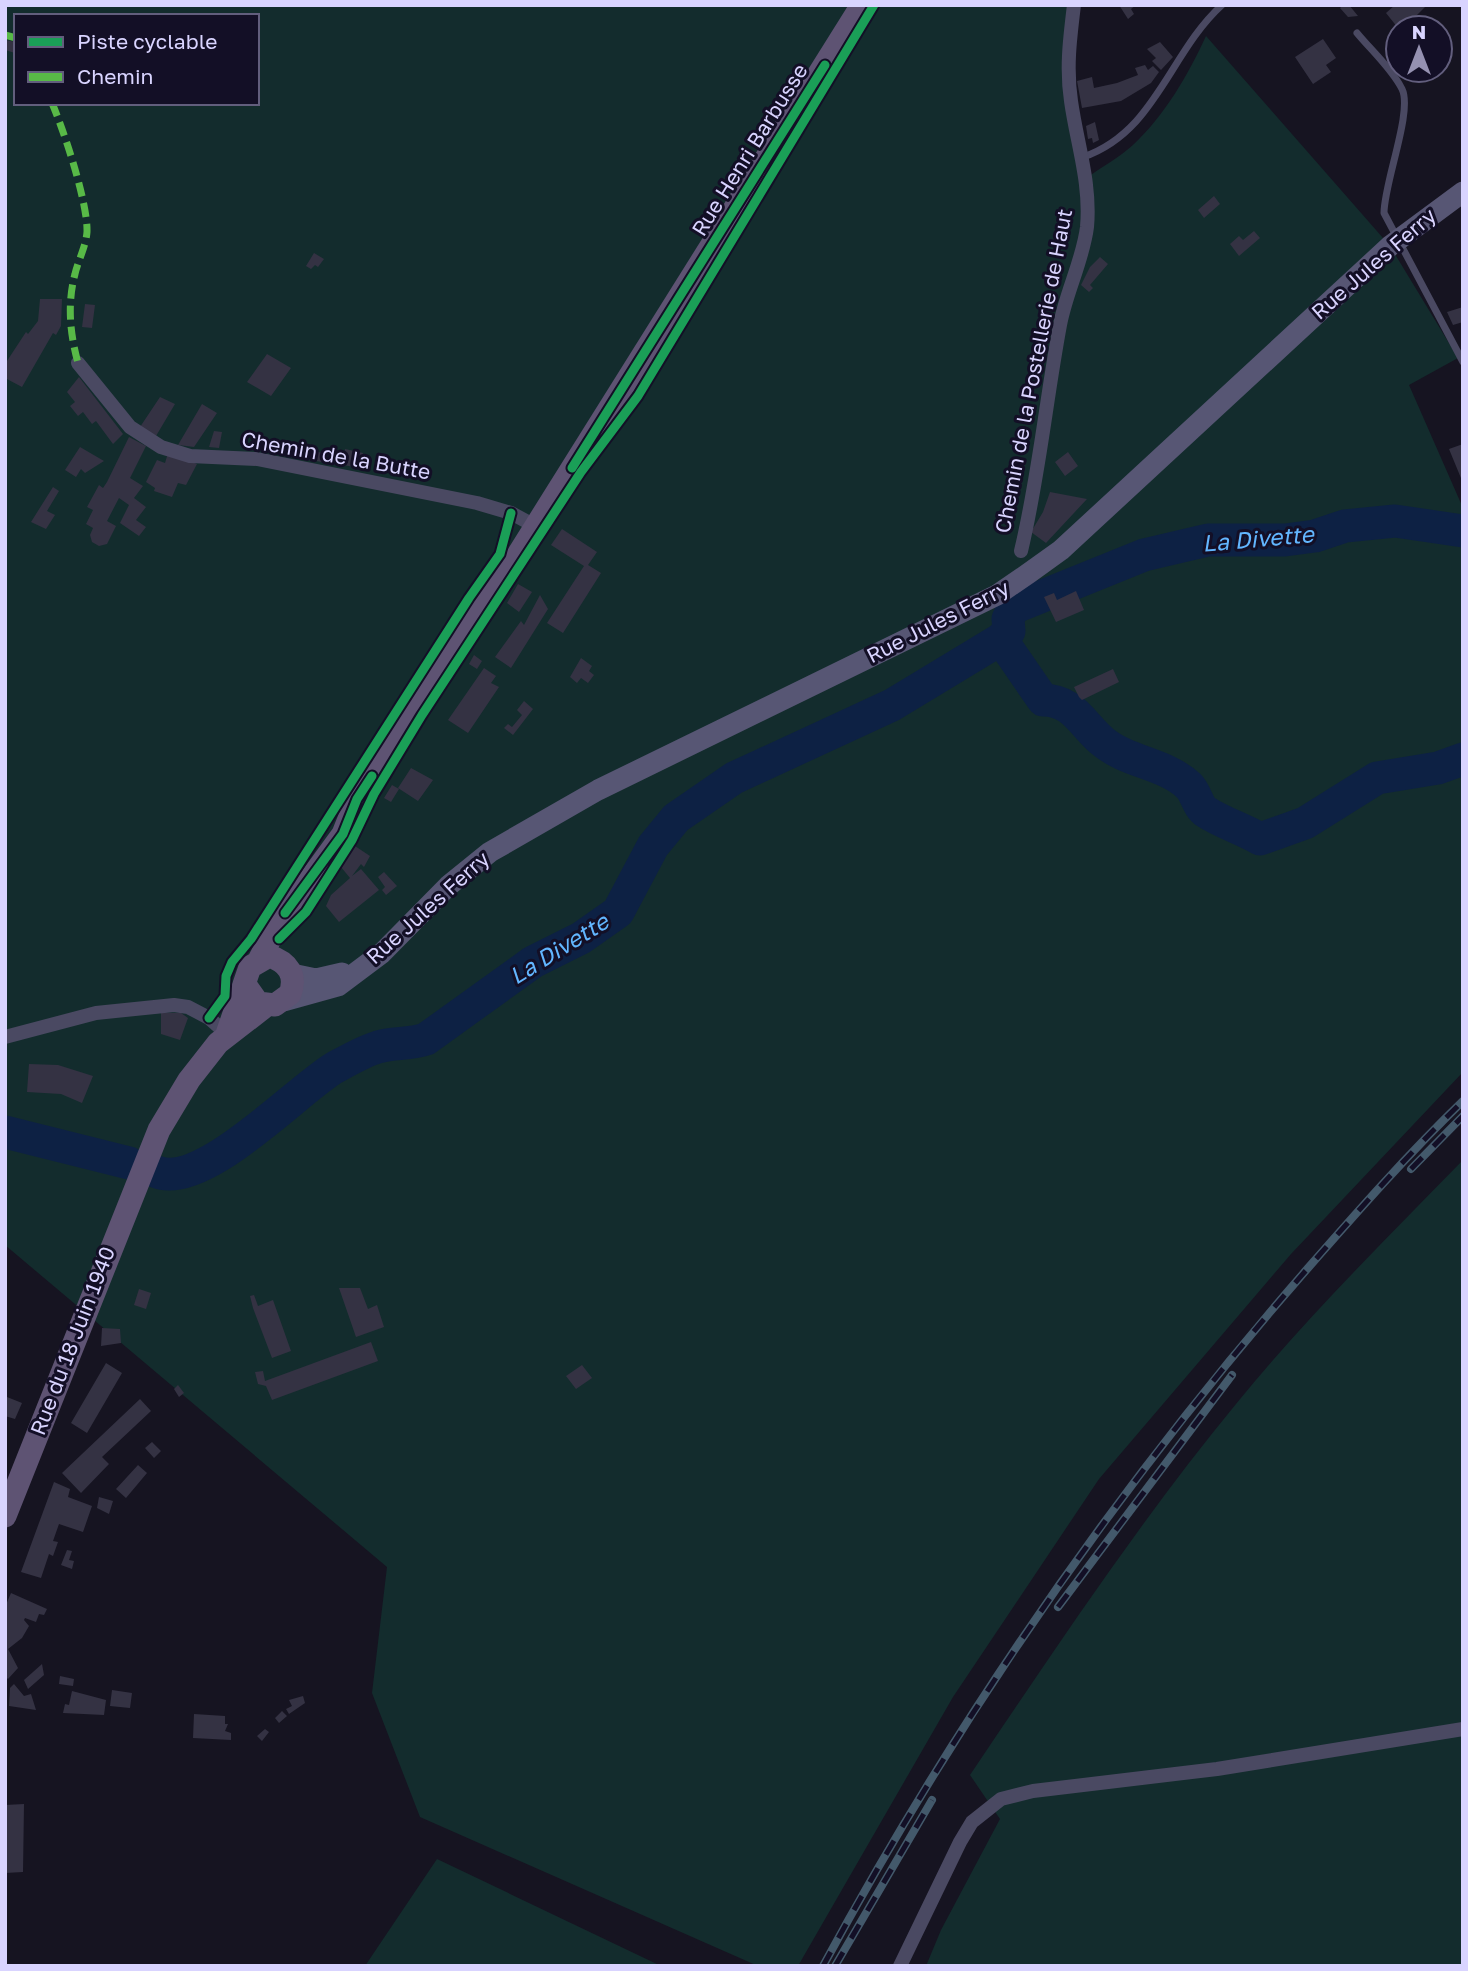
<svg xmlns="http://www.w3.org/2000/svg" width="1468" height="1971" font-family="'Golos Text',sans-serif">
<rect width="100%" height="100%" fill="#161421"/>
<path fill="#132c2d" fill-rule="evenodd" d="M5,5H1074L1068,47L1088,177C1103,166 1120,157 1133,145C1165,115 1188,75 1206,36L1390,246L1458,358L1409,385L1463,508V1072L1291,1254L1099,1479L953,1697L798,1966H758L420,1817L372,1693L387,1567L5,1245ZM16,16H257V103H16Z
M1463,1160V1966H926L941,1930L1000,1819L970,1775C1055,1649 1139,1522 1236,1404C1306,1318 1386,1239 1463,1160Z
M437,1859L661,1966H365Z"/>
<g fill="none" stroke-linecap="round" stroke-linejoin="round">
<path stroke="#0d2144" stroke-width="33" d="M1001,639L1043,700C1073,700 1082,724 1102,741C1128,763 1165,763 1189,786C1196,793 1198,807 1206,812C1223,823 1243,829 1260,839L1305,823L1377,778L1438,768L1463,759
M5,1132L129,1163
M157,1172C203,1190 296,1091 334,1068C347,1061 364,1051 378,1047C393,1042 410,1045 426,1039L533,962L581,938L618,912L653,846L676,818L734,778L892,705L1001,639L1009,631L1008,619L1013,608L1144,555L1208,540H1285L1315,536L1345,526L1395,521L1463,531"/>
</g>
<path fill="#343243" d="M1119,5H1136L1131,9L1134,14L1128,19Z
M1343,5H1349L1358,16L1348,17L1340,8Z
M1395,5H1427L1409,23L1413,28H1398L1386,13Z
M1323,39L1336,58L1326,65L1331,72L1313,84L1295,57Z
M5,40L16,42L15,53L5,50Z
M1160,42L1173,57L1161,70L1152,61L1156,58L1147,49Z
M1145,65L1148,70L1153,66L1159,72L1151,83L1121,101L1082,108L1077,81L1092,77L1094,88L1117,83L1138,75L1135,68Z
M1095,122L1099,140L1093,143L1092,138L1088,139L1086,126Z
M1214,196L1220,204L1204,218L1198,210Z
M1254,231L1260,238L1239,256L1230,244L1239,236L1243,240Z
M314,253L324,259L318,267L315,265L311,269L306,266Z
M1100,257L1108,264L1090,285L1093,288L1089,292L1081,285L1090,267Z
M40,299H62L61,326L56,335L53,333L22,387L5,378V364L26,332L28,334L38,321Z
M85,304L95,305L92,328L82,327Z
M1463,307V322L1453,325L1447,312Z
M267,354L291,368L271,396L247,382Z
M79,377L123,434L113,444L96,421L92,424L83,412L78,416L70,406L75,402L67,392Z
M160,397L175,404L156,436L140,427Z
M202,404L217,413L194,447L178,445Z
M214,431L222,432L219,448L209,447Z
M129,437L146,446L130,478L143,486L134,498L146,507L136,520L146,527L139,536L120,523L129,505L119,498L107,521L116,526L107,544L99,546L92,542L90,535L93,528L86,524L93,510L87,507L99,485L103,488L107,482Z
M1463,444V483L1449,449Z
M80,447L104,461L85,473L81,469L76,477L65,470Z
M345,449L363,453L360,468L343,465Z
M312,451L324,453L322,462L311,460Z
M1068,452L1078,466L1065,476L1055,462Z
M168,453L197,464L186,485L178,483L172,497L154,491L155,488L146,482L157,460L165,463Z
M53,487L59,491L47,511L55,515L46,529L31,522Z
M1050,492L1087,499L1046,543L1031,532L1043,512Z
M562,529L597,552L588,565L601,573L563,633L547,623L584,566L551,545Z
M518,584L532,592L519,612L507,603Z
M1076,591L1084,610L1056,622L1044,597L1054,593L1057,600Z
M540,595L548,609L511,668L495,657L521,621L524,625Z
M474,655L482,661L477,669L469,664Z
M581,658L592,666L589,671L594,675L588,683L581,678L577,683L570,677Z
M484,668L496,676L491,683L499,687L468,733L448,720Z
M1113,669L1119,682L1082,700L1079,697L1074,687Z
M524,701L533,709L513,735L504,728L508,724L512,727L522,715L517,710Z
M411,768L433,780L418,801L398,788Z
M392,785L399,789L391,802L384,798Z
M355,846L370,856L364,867L361,864L352,876L361,869L379,890L339,922L326,906L331,895L350,878L341,867Z
M384,872L397,886L386,895L382,890L385,887L378,877Z
M161,1013H181L188,1018L180,1040L161,1034Z
M29,1064L58,1065L93,1076L82,1103L61,1094L27,1092Z
M339,1288H360L368,1309L377,1305L384,1327L356,1337Z
M139,1289L151,1293L146,1309L134,1305Z
M254,1295L258,1306L273,1300L291,1351L272,1358L253,1308L250,1296Z
M102,1328L120,1329L121,1343L101,1346Z
M371,1342L378,1361L272,1400L266,1386L258,1384L255,1372L263,1371L265,1381Z
M106,1363L122,1373L87,1433L71,1423Z
M582,1365L592,1378L576,1389L566,1376Z
M178,1385L184,1393L179,1397L174,1389Z
M7,1397L22,1403L15,1419L5,1416Z
M140,1399L151,1411L102,1457L109,1464L81,1493L62,1473Z
M152,1442L161,1451L154,1458L145,1448Z
M138,1465L147,1473L126,1498L116,1489Z
M54,1482L70,1489L68,1497L92,1506L83,1532L59,1524L53,1541L58,1542L53,1556L49,1554L41,1578L21,1572Z
M99,1497L113,1501L109,1514L97,1508Z
M67,1550L72,1551L69,1560L74,1561L72,1569L61,1565Z
M11,1593L47,1609L44,1615L39,1614L36,1622L25,1618L24,1620L29,1626L22,1638L8,1649L18,1668L8,1679L5,1676V1607Z
M42,1664L44,1675L28,1689L24,1680Z
M60,1676L74,1679L73,1686L59,1684Z
M14,1684L24,1696L31,1694L36,1710L9,1706L10,1688Z
M112,1690L132,1693L130,1708L110,1706Z
M72,1691L106,1700L104,1715L63,1713L65,1704L69,1705Z
M303,1696L305,1703L289,1714L286,1709L292,1706L289,1700Z
M282,1711L287,1716L279,1723L275,1718Z
M194,1714L225,1716V1724H228L225,1731L231,1733V1740L193,1738Z
M265,1729L269,1732L262,1741L257,1736Z
M24,1804L23,1872L5,1873V1805Z"/>
<g fill="none" stroke-linecap="round" stroke-linejoin="round">
<path stroke="#4a4962" stroke-width="7" d="M1357,33C1371,50 1392,69 1402,89C1413,111 1384,183 1384,213L1463,362
M1083,157C1156,132 1169,53 1222,5"/>
<path stroke="#4a4962" stroke-width="14" d="M78,363L130,427L161,447L190,456L257,459L477,503L511,513L535,526
M1021,551C1039,476 1046,400 1060,325C1066,292 1083,260 1087,227C1091,183 1077,144 1071,101C1066,68 1070,38 1074,5
M5,1037L96,1013L174,1005L188,1007L209,1018L227,1034
M900,1966L960,1842L972,1822L1001,1799L1033,1791L1217,1769L1463,1729"/>
<path stroke="#575674" stroke-width="21" d="M292,974L316,979L342,973
M284,1001L338,986L382,953L448,886L490,852L598,790L997,595L1029,573L1061,550L1390,246L1463,192"/>
<path stroke="#5e5373" stroke-width="23" d="M259,960L279,922L343,834L357,799L489,590L514,561L862,5
M227,1034L250,967L269,956C288,962 297,975 290,994L275,1005L258,1003L246,986
M5,1516L159,1130L189,1080L218,1043L267,1005"/>
<defs>
<path id="rail" d="M1411,1169L1463,1116
M1058,1607L1232,1375
M823,1966C958,1717 1122,1481 1308,1268C1358,1211 1408,1154 1463,1101
M835,1966L932,1800"/>
</defs>
<use href="#rail" stroke="#43596b" stroke-width="8"/>
<use href="#rail" stroke="#130f26" stroke-width="5" stroke-dasharray="16" stroke-linecap="butt"/>
<path stroke="#58b947" stroke-width="7" stroke-dasharray="14 7" stroke-linecap="butt" d="M5,35L16,38
M52,103C64,131 88,203 87,232C86,246 78,261 75,274C67,304 70,334 78,363"/>
<defs>
<path id="cycleway" d="M572,468L825,65
M285,913L343,834L357,799L372,776
M279,939L306,912L352,840L374,794L422,715L581,472L638,396L874,5
M209,1018L225,996L226,976L232,962L251,939L469,598L500,554L511,513"/>
</defs>
<use href="#cycleway" stroke="#130f26" stroke-width="13"/>
<use href="#cycleway" stroke="#1a9f57" stroke-width="9"/>
</g>
<g text-anchor="middle" stroke-width="6" stroke-linejoin="round" paint-order="stroke">
<g font-size="21" fill="#d9d4ff" stroke="#130f26">
<text transform="translate(750 150) rotate(-58)" y="7">Rue Henri Barbusse</text>
<text transform="translate(1374 264) rotate(-41)" y="7">Rue Jules Ferry</text>
<text transform="translate(1034 371) rotate(-79)" y="7">Chemin de la Postellerie de Haut</text>
<text transform="translate(336 456) rotate(10)" y="7">Chemin de la Butte</text>
<text transform="translate(938 622) rotate(-27)" y="7">Rue Jules Ferry</text>
<text transform="translate(428 908) rotate(-42)" y="7">Rue Jules Ferry</text>
<text transform="translate(73 1341) rotate(-69)" y="7">Rue du 18 Juin 1940</text>
</g>
<g font-size="23" font-style="italic" fill="#62b6ff" stroke="#130f26">
<text transform="translate(1258 539) rotate(-5)" y="8">La Divette</text>
<text transform="translate(559 949) rotate(-32)" y="8">La Divette</text>
</g>
</g>
<rect width="1468" height="1971" fill="none" stroke="#d9d4ff" stroke-width="14"/>
<rect x="14" y="14" width="245" height="91" fill="#130f26" stroke="#625e7d" stroke-width="2"/>
<rect x="28" y="37" width="35" height="10" fill="#1a9f57" stroke="#625e7d" stroke-width="2"/>
<text x="77" y="49" font-size="21" fill="#d9d4ff">Piste cyclable</text>
<rect x="28" y="72" width="35" height="10" fill="#58b947" stroke="#625e7d" stroke-width="2"/>
<text x="77" y="84" font-size="21" fill="#d9d4ff">Chemin</text>
<g transform="translate(1419 49)"><circle r="33" fill="#130f26" stroke="#625e7d" stroke-width="2"/>
<path d="M0-5L12 26L0 18L-12 26Z" fill="#9591b1"/>
<text y="-10" font-size="19" font-weight="bold" text-anchor="middle" fill="#d9d4ff">N</text>
</g>
</svg>
